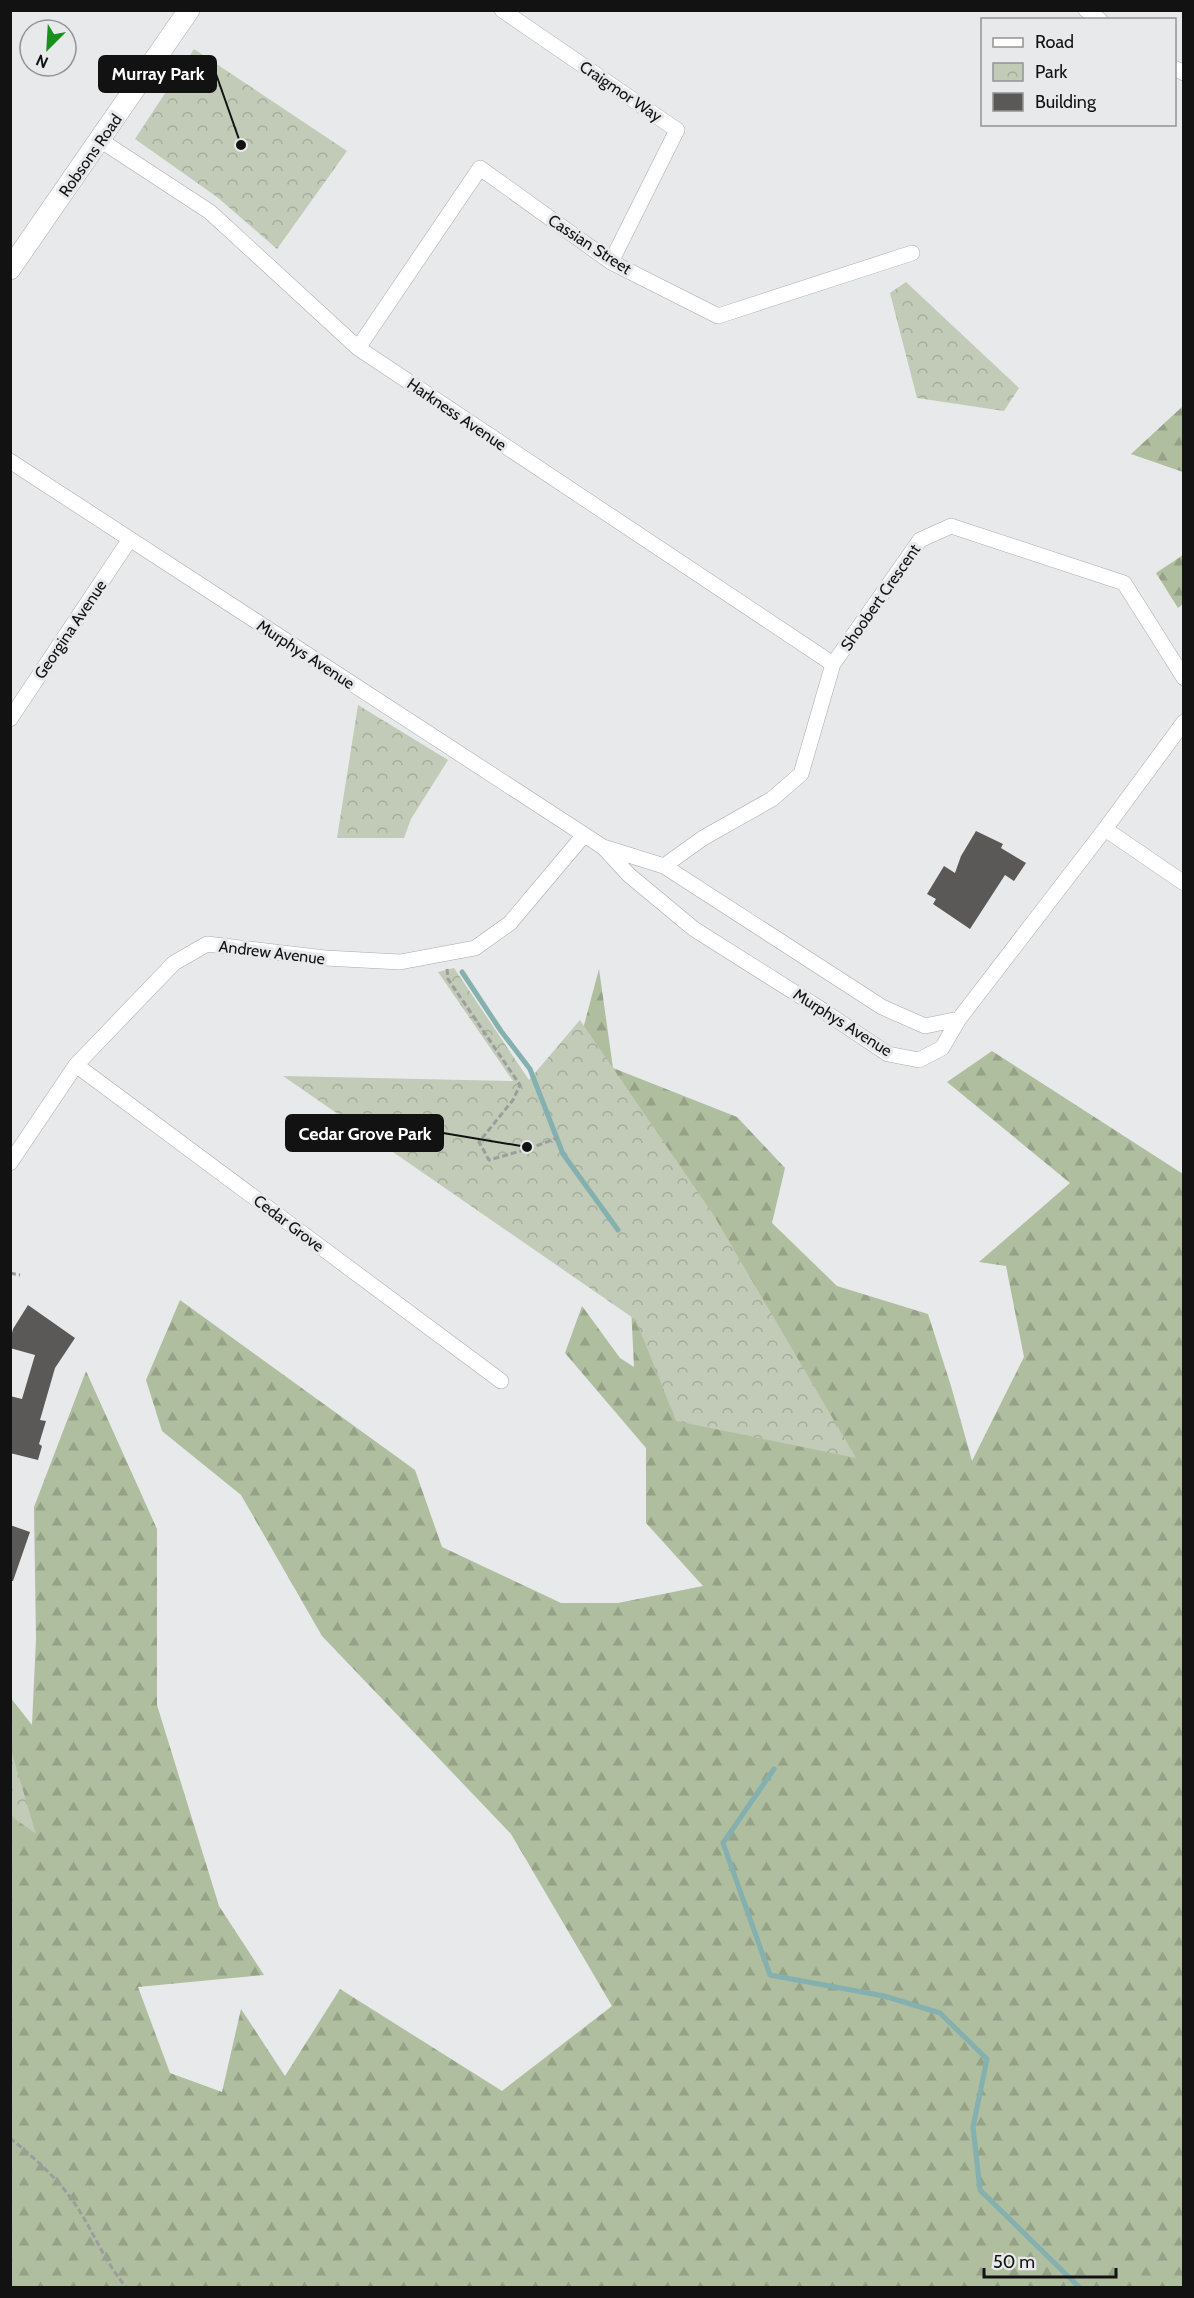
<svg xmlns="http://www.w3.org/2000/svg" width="1194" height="2298" font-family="Cabin,sans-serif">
<defs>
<pattern id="forest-firs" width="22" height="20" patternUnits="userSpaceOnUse" patternTransform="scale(1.5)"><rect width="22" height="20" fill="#aebe9f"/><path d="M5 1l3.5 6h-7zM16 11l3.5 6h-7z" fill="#95a288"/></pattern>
<pattern id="park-crowns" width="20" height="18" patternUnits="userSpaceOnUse" patternTransform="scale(1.5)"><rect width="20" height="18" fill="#c1cbb7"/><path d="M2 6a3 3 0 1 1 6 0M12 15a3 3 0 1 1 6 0" fill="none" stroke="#a5ad9c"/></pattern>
</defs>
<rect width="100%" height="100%" fill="#e8e9ea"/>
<path fill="url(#forest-firs)" d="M1183,406V472L1131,454Z
M1183,555V604L1178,608L1156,573Z
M599,969L613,1068L737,1117L785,1168L772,1223L837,1286L928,1314L951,1386L972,1461L1024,1357L1006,1266L979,1262L1070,1183L947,1082L992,1051L1183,1174V2287H11L10,1697L32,1725L36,1639L34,1507L86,1371L157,1529V1705L219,1906L264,1975L138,1987L170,2073L222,2092L241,2009L285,2076L340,1989L502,2091L612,2006L511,1834L322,1636L241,1495L162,1431L146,1380L180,1300L415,1470L442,1547L561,1603H618L703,1586L646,1523V1448L565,1353L582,1306L620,1358L634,1367L629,1264L563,1104Z"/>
<path fill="url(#park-crowns)" d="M194,49L347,151L277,249L217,197L135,139Z
M906,282L1019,388L1004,411L917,398L890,293Z
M358,705L448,760L411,819L404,838H337Z
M454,968L529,1080L580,1020L713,1214L856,1458L676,1421L636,1320L283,1076L513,1081L438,972Z
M10,1750H11L36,1834L11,1816Z"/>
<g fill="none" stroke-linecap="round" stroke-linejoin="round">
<path stroke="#84b0af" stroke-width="5" d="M462,972L501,1031L530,1069L563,1154L618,1230
M774,1769L723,1843L770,1975L884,1996L940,2013L987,2059L973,2127L980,2190L1080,2288"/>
</g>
<path fill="#5a5958" d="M976,831L1003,844L1001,848L1026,863L1014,881L1005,875L970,929L933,904L936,899L927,894L944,866L955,873L961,856Z
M28,1305L75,1338L55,1368L40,1420L46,1421L39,1444L42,1446L38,1460L10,1453V1396L22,1399L35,1355L10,1348V1341L13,1329Z
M10,1525L30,1532L13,1581H10Z"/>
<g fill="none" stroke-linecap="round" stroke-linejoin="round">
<defs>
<path id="street" d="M502,10L677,130L611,262
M1086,10L1100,20
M1174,68L1184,73
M100,140L210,212L358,348L833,664
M358,348L480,168L611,262L718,316L912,253
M10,461L603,847L664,866L882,1007L925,1026L959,1019
M10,719L130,539
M1105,829L1184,883
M604,848L629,875L694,929L816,1006L888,1054L919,1060L942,1048L959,1019L1105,829L1184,722
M664,866L703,838L772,799L801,774L833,664L920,540L951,526L1124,583L1184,678
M76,1065L501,1381
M10,1163L76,1065L174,963L207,944L325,958L400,962L475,948L510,923L584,835"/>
<path id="secondary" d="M10,269L189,10"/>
</defs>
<use href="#street" stroke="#a9aaab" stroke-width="16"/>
<use href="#secondary" stroke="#a9aaab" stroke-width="22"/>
<path stroke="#9c9d9e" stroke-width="3" stroke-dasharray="6 3" stroke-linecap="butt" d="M447,969L448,979L520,1085L513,1100L479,1142L489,1160L531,1148L557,1138
M10,1273L20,1275
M10,2138C31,2155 54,2175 70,2197C92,2226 103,2261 127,2288"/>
<use href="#street" stroke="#fff" stroke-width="15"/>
<use href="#secondary" stroke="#fff" stroke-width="21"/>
</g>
<g text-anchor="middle" stroke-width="6" stroke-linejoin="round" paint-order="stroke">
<g font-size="16" fill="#121213" stroke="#e8e9ea">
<text transform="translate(621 91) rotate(34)" y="6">Craigmor Way</text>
<text transform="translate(90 155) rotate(-55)" y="6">Robsons Road</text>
<text transform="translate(590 244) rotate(33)" y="6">Cassian Street</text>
<text transform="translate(457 414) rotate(34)" y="6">Harkness Avenue</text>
<text transform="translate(880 597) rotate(-55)" y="6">Shoobert Crescent</text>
<text transform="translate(70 629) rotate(-56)" y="6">Georgina Avenue</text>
<text transform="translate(306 654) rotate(33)" y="6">Murphys Avenue</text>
<text transform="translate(272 952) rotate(7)" y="6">Andrew Avenue</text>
<text transform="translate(843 1022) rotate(32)" y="6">Murphys Avenue</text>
<text transform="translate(289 1223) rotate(37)" y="6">Cedar Grove</text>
</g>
</g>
<path fill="none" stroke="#121213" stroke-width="2" d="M241 145L216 74M527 1147L443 1133"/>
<g fill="#121213" stroke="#e8e9ea" stroke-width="2">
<circle cx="241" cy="145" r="6"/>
<circle cx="527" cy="1147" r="6"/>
</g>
<g fill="#121213" stroke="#121213" stroke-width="2">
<rect x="99" y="56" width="117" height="36" rx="6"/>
<rect x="286" y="1115" width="157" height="36" rx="6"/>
</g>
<g font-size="18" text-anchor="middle" font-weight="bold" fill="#fff">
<text x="158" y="80">Murray Park</text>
<text x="365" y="1140">Cedar Grove Park</text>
</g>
<rect width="1194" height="2298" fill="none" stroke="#121213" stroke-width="24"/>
<rect x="981" y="18" width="195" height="108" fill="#e8e9ea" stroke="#929394" stroke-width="1.5"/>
<rect x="993" y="38" width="30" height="9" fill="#ffffff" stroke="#929394" stroke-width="1.5"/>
<text x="1035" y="48" font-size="18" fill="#121213">Road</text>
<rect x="993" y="63" width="30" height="18" fill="url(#park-crowns)" stroke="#929394" stroke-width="1.5"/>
<text x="1035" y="78" font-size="18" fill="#121213">Park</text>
<rect x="993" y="93" width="30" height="18" fill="#5a5958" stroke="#929394" stroke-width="1.5"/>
<text x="1035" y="108" font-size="18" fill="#121213">Building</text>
<g transform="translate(48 48) rotate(204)"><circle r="28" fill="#e8e9ea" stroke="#929394" stroke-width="1.5"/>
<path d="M0-4.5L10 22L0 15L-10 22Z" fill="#17901c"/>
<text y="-9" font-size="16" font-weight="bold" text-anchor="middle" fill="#121213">N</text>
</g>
<path d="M984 2268v9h132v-9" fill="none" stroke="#121213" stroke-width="3"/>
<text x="993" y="2268" font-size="18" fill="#121213" stroke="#e8e9ea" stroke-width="4.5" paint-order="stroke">50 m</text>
</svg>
